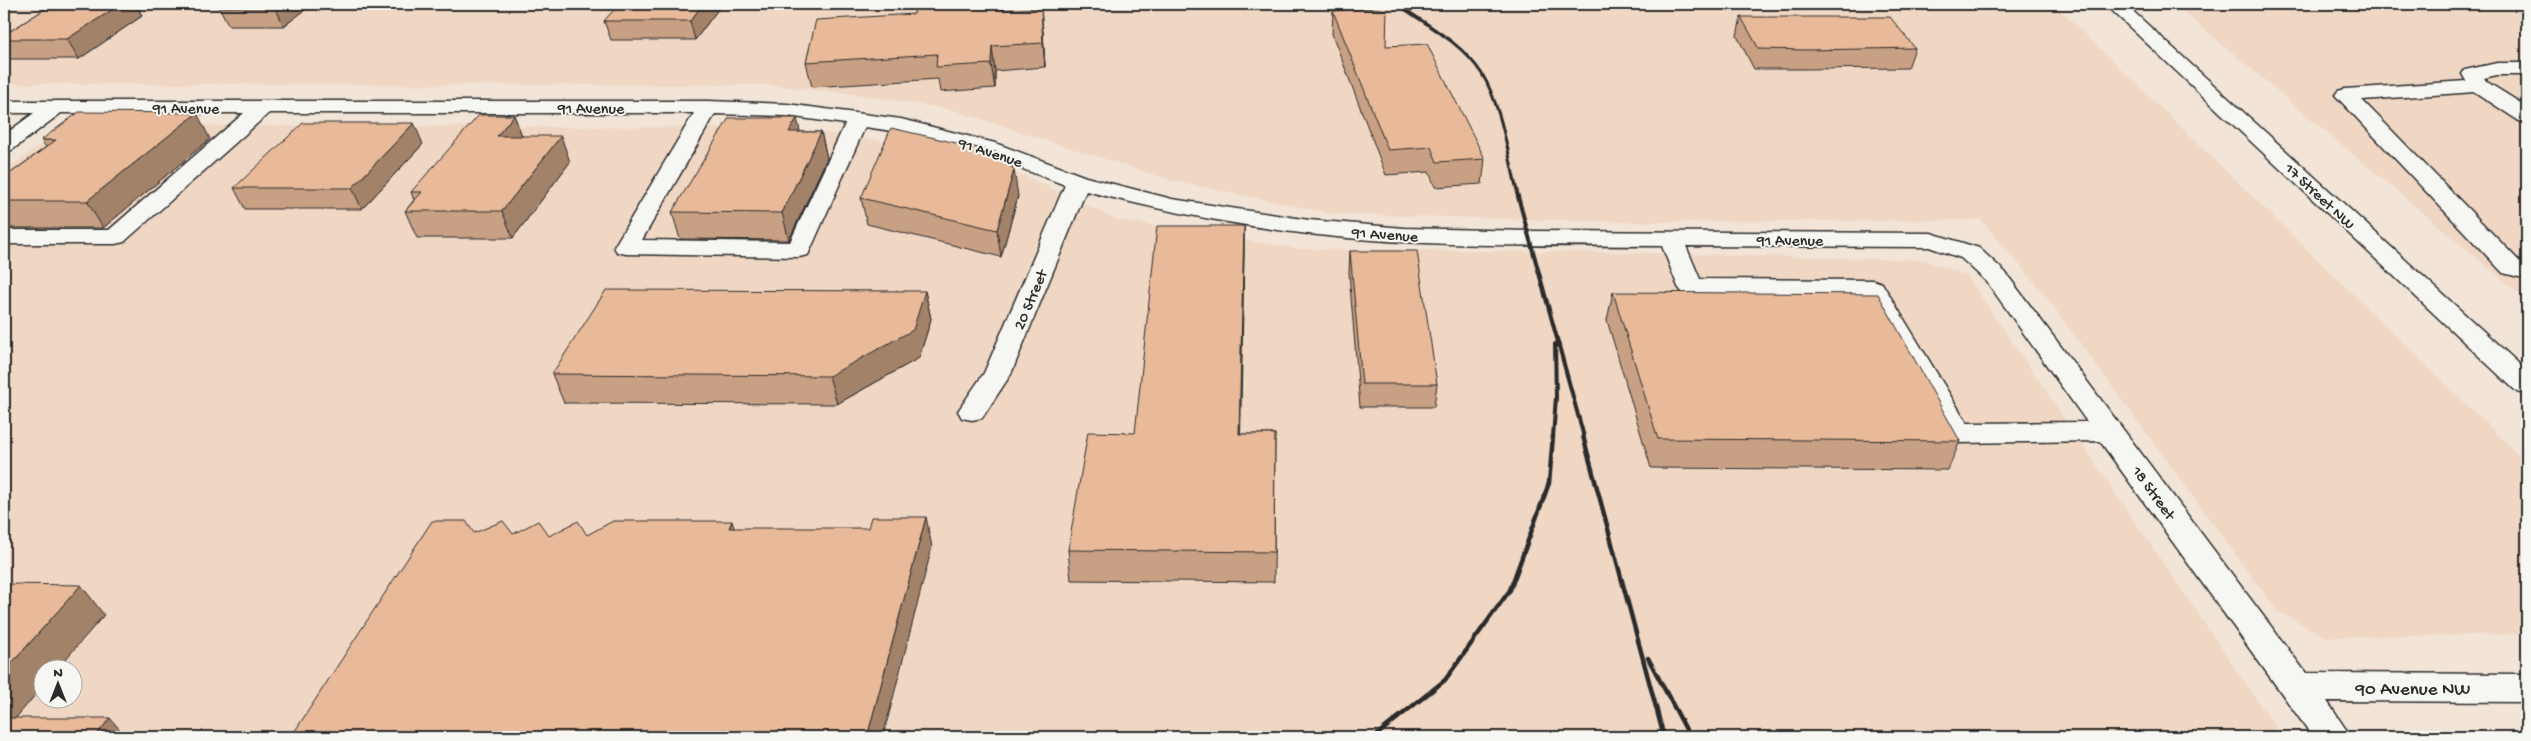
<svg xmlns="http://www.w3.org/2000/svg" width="2531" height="741" font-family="'Gochi Hand',sans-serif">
<rect width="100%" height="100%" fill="#f2e4d7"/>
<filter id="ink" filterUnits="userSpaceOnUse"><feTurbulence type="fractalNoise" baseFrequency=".02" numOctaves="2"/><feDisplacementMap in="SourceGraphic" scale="10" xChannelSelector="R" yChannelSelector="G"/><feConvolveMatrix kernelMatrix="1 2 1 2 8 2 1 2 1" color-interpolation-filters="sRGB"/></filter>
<g filter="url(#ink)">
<path fill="#efd7c4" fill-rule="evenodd" d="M4,4H2054L2527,463V634L2326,637L2277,611L2042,291L1981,220L1633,222L1333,214L1170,180L953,110L863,95L769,85L4,84Z
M2174,4H2527V300Z
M66,125L790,128L896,143L1025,176L1118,220L1300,249L1609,252L1924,260L1967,276L2282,737H4V172ZM42,668H72V698H42Z"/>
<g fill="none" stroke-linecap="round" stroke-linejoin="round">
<defs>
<path id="minor" d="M2497,63H2527V75H2497L2484,78L2487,82L2527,107V122L2519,121L2475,92L2362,100L2520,262L2527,264V279L2503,273L2335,95L2338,91L2345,89L2466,81L2462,74L2465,70Z
M4,101H708L787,104L901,119L995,143L1086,177L1172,199L1309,220L1404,228L1528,231L1931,233L1979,248L2005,272L2306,673L2527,674V702L2327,701L2351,737H2313L2100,441L1958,443L1948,440L1865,296L1691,295L1682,292L1678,287L1662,246C1544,245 1426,248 1309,234C1233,225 1159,210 1086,191L1011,374L982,418L972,420L962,418L958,411L984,373L1065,185C1000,160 935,136 865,127L808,255L799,257L626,254L617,252L614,247L694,113H269L124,242L115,244H4V230H109L244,113H61L12,150L4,152V135L34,113H4ZM715,114L787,116L845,124L790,242L642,240ZM1686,246L1929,247L1961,258L1987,282L2087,422L1967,423L1882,283L1873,280L1700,279Z"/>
<path id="major" d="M2105,4H2125L2527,371V395L2517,392Z"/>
</defs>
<use href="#minor" stroke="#2b2b2b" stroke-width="3"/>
<use href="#major" stroke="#2b2b2b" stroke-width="3"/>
<use href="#minor" fill="#f6f6f2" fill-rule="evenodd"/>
<use href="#major" fill="#f6f6f2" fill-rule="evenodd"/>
<path stroke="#2b2b2b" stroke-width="3" d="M1397,4C1426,24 1462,43 1482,74C1501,104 1509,159 1518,195"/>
<path stroke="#2b2b2b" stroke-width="4" d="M1517,193L1584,437
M1553,437L1556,397L1555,344"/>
<path stroke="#2b2b2b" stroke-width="4.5" d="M1583,436L1664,737
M1648,658L1690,737
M1374,737L1445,680L1510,590L1549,483L1553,436"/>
</g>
<path fill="#c8a084" stroke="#2b2b2b" d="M53,4H136L142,16L79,59H9L4,50V35Z
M313,4L284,26H229L219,7Z
M722,4L695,40H611L604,21Z
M1003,4V10L1043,31L1045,67L995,71V88L940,92L938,79L812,87L806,62L914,14Z
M1782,4H1812L1800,10Z
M1333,11L1386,46L1485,159L1482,184L1435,187L1429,172L1386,175L1332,34Z
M1741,17L1915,48L1908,68L1803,69H1754L1737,36Z
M514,115L522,136L570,162L513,238H417L405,211L414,200L411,192Z
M800,132H821L827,158L789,240L680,239L672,212Z
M210,139L103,228H4V178L46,147L41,140Z
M423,144L362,209H245L234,188Z
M1018,196L1001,257L867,224L861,198Z
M1244,226V253L1240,434H1275L1274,582L1071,580L1068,550L1135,433Z
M1350,251L1437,384L1434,407H1360L1349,273Z
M925,291L931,319L919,358L837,404L564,403L552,374Z
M1613,292L1960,441L1948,470L1651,468L1607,320Z"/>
<path fill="#a3826b" stroke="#2b2b2b" d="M121,4H136L142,16L79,59L67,39Z
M280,4H313L284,26L275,7Z
M703,4H722L695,40L690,21Z
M1000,4H1003V34L1000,10Z
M1802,4H1812L1800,10Z
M1041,8L1043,31L1045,67L1043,43Z
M992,46L995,71V88L991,64Z
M197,113L210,139L103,228L87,201Z
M514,115L524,141L497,136Z
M797,118L803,144L789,132Z
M414,123L423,144L362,209L352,188Z
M821,132L827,158L789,240L782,213Z
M561,136L570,162L513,238L502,211Z
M1014,170L1018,196L1001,257L997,230Z
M1244,226V253L1240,463L1239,434Z
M925,291L931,319L919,358L837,404L829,376Z
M926,517L932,547L883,737H867Z
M732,521L741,551L729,528Z
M81,585L104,615L58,668H42V687L4,732V672Z
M110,718L126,737H95Z"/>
<path fill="#e9ba99" stroke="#2b2b2b" d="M53,4H121L67,39H4V35Z
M224,4H280L275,7H219Z
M619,4H703L690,21H604Z
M915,4H1000V10L1041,8L1043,43L992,46L991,64L936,67L937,54L806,62L816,20L914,14Z
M1371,8L1387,10L1386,46L1427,44L1485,159L1437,162L1431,147L1388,150L1333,11Z
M1741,17H1890L1915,48L1808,50L1759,49Z
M79,112L197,113L87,201H4V178L56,140H41Z
M479,115H514L497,136H561L502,211H405L422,192H411Z
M729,118H797L789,132H821L782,213L672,212Z
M303,123H414L352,188H234Z
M891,128L1000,153L1014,170L997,230L861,198Z
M1157,226H1244L1239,434H1275L1274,552L1068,550L1088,432L1135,433Z
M1350,251H1417L1437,384H1362Z
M606,290L925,291L913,330L829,376L552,374Z
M1613,292L1878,294L1960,441L1658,439Z
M871,517H926L867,737H291L432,521H466L474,533L503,521L513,534L538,521L549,536L578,521L587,535L613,521H732L729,528H868Z
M4,584L81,585L4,672Z
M4,718H110L95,737H4Z"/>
</g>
<g text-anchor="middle" stroke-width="4" stroke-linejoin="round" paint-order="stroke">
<g font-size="16" fill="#2b2b2b" stroke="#f6f6f2">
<text x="186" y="113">91 Avenue</text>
<text x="591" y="113">91 Avenue</text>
<text transform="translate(991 151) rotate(18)" y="6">91 Avenue</text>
<text transform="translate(2321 195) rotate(43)" y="6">17 Street NW</text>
<text transform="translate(1385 233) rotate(4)" y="6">91 Avenue</text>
<text x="1790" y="245">91 Avenue</text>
<text transform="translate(1029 299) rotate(-67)" y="6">20 Street</text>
<text transform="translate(2155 492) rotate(54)" y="6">18 Street</text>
</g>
<g font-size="19" fill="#2b2b2b" stroke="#f6f6f2">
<text x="2413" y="694">90 Avenue NW</text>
</g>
</g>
<rect width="2531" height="741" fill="none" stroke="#f6f6f2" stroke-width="20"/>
<rect x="10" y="10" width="2511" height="721" fill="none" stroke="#2b2b2b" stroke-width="2" filter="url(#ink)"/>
<g transform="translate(58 684)"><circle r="24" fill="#f6f6f2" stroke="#a5a5a2"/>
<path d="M0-4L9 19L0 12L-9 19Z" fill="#2b2b2b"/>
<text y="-8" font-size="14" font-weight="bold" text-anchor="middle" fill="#2b2b2b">N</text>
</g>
</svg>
